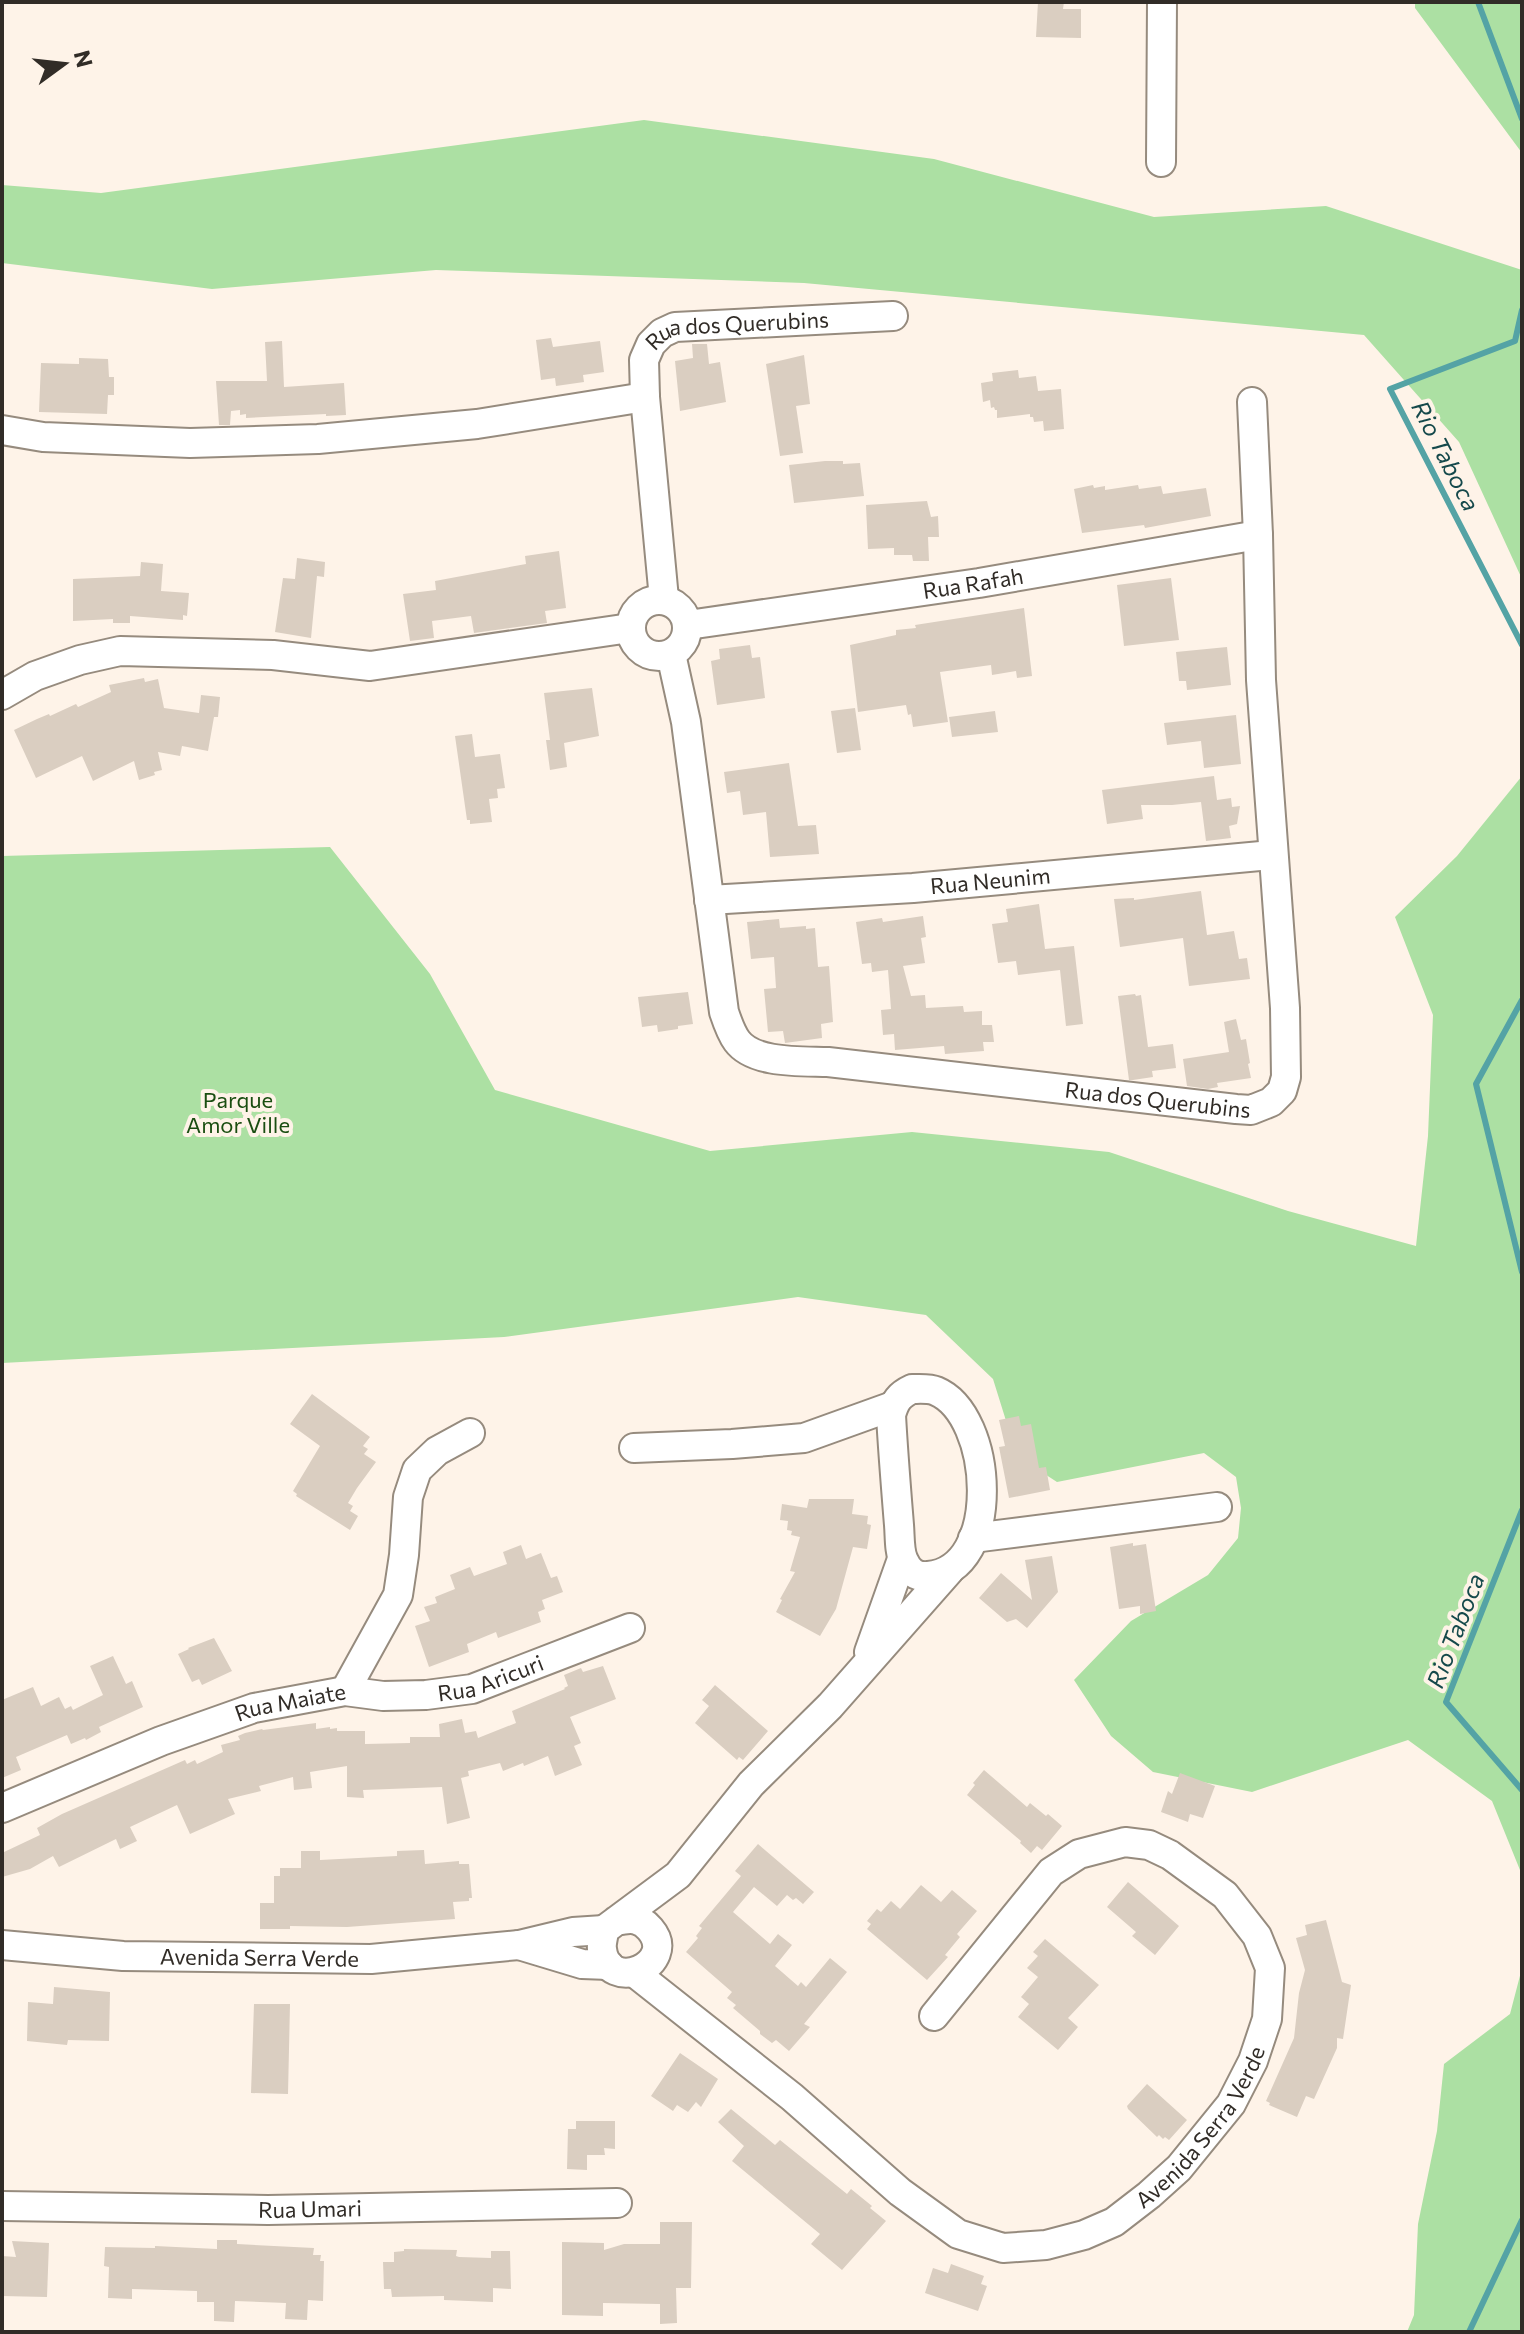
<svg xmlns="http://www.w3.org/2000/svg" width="1524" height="2334" font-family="Commissioner,sans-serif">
<rect width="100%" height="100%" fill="#fef3e8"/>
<path fill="#ace0a3" d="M1415,2H1522V153L1415,8Z
M644,120L934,159L1154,217L1326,206L1522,270V579L1459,442L1364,335L804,283L436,270L212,289L2,263V185L101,193Z
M1522,776V1875L1492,1801L1408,1740L1252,1792L1153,1772L1111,1736L1074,1680L1131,1621L1208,1575L1238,1538L1241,1508L1236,1477L1204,1453L1057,1482L1017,1456L993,1379L926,1315L798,1297L504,1337L2,1363V856L330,847L430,974L495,1090L710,1151L912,1132L1109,1152L1288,1211L1416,1246L1428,1136L1433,1015L1395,917L1457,856Z
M1522,1968V2332H1407L1414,2315L1418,2224L1437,2131L1444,2064L1510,2014Z"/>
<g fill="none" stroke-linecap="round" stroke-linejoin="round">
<path stroke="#54a3a5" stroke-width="6" d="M1478,2L1522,119
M1522,310L1515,341L1390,389L1522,645
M1522,1000L1476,1084L1522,1272
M1522,1510L1446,1702L1522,1790
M1469,2332L1522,2220"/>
</g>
<path fill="#dacec1" d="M1038,2H1064L1063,9H1081V38L1036,37Z
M551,338L553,347L600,341L604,372L583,375L584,382L556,386L555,378L541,380L536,340Z
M282,341L284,387L344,383L346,415L326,416V414L246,418V414L240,415V410L231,411L230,425H219L216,381H267L265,342Z
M692,344H707L709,364L720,362L726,402L680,411L675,361L693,358Z
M804,355L810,404L796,406L803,453L780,456L766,364Z
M79,358L108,359L109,377H114V395H108L107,414L39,412L41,363L79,364Z
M1018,370L1019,378L1036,376L1038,391L1061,389L1064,429L1044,431L1043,421L1034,422L1033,417H1030V414L997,418V410H995L994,407L991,408L990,400L983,402L981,383L993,381L992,373Z
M825,461H843V464L860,463L864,496L794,503L789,465Z
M1093,485L1094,488L1105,486V490L1138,485L1139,489L1161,486L1163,494L1206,488L1211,516L1145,528L1144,525L1082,533L1074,489Z
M927,501L931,517L938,516L939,537H928L929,561H913L912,555H894V548L868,549L866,505Z
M559,551L566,608L545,611L547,623L474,633L471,616L432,621L434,638L410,641L403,594L436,590L435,581L526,564L525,556Z
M297,558L325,562L324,577L317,576L311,638L275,632L283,578L295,579Z
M141,562L163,564L161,591L189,593L187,616L183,615V620L130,616V623H113V619L73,621V579L140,576Z
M1171,578L1179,640L1124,646L1117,585Z
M1024,608L1032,676L1017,678L1016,671L992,675L991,665L940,672L948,722L913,727L911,714L908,715L906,705L858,712L850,645L896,635V630L916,628L915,625Z
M750,645L752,658L760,657L765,698L717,705L711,661L720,659L719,649Z
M1227,647L1231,685L1187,690L1186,681H1179L1176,652Z
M144,678L145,682L158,679L164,708L199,713L201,695L220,697L218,717H214L208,751L182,746L180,756L158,752L162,770L154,772L155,775L139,780L134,761L93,781L82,756L36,778L14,730L37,719L49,714L50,716L76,704L78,707L111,692L109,685Z
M592,688L599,736L564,743L567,767L550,770L546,740H550L544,693Z
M855,708L861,750L837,753L831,711Z
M995,711L998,732L952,737L949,717Z
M1236,715L1241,764L1204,768L1201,741L1167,745L1164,723Z
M472,734L475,757L500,754L505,788L497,789L498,798L489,799L492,822L470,824V820H467L455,736Z
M789,763L798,826L816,825L819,854L770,857L766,812L743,815L740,791L727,793L724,772Z
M1214,776L1217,800L1231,798L1232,807L1240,806L1237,824L1229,826L1231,838L1206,841L1201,802L1172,805H1141L1143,819L1107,824L1102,790Z
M1201,891L1207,935L1234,931L1239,959L1247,958L1250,979L1189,986L1183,938L1120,947L1114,899L1134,898V900Z
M1039,904L1045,949L1074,946L1083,1024L1066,1026L1060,970L1018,975L1016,961L998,963L992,924L1008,922L1006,909Z
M923,916L926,937L921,938L925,963L903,966L911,996L925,995L926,1008L963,1006L964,1012L982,1011V1025H992L994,1042H983L984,1051L945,1054L944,1046L895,1050L894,1034L883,1035L881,1010L891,1009L888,970L872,972L871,963L862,964L856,922L882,918L883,922Z
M779,919L780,928L806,926V929L815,928L818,967L829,966L833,1022L821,1024L822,1038L785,1043L783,1031L768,1032L764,989L776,988L774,957L751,959L747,922Z
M688,992L693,1024L678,1026V1029L658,1032L657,1025L642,1027L638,997Z
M1135,994L1136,996L1141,995L1148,1047L1173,1044L1176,1068L1152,1071L1153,1077L1133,1080H1129L1118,996Z
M1236,1019L1241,1040L1246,1039L1250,1063L1248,1064L1251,1078L1217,1083L1218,1087L1208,1089L1187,1086L1183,1059L1229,1052L1224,1022Z
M312,1394L370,1437L363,1446L368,1449L364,1454L376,1462L357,1488L348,1503L353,1506L350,1511L358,1516L350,1530L296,1496L297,1494L293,1491L320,1446L290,1424Z
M1019,1416L1021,1426L1031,1424L1039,1468L1046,1467L1050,1490L1009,1498L999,1447L1005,1446L999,1420Z
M809,1499H854L852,1514L868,1516L867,1524L871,1525L867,1549L853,1547L836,1609L820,1636L776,1612L782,1600L780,1599L795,1572L790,1571L800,1537L791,1535L792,1531L787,1530L788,1521L780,1520L782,1504L807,1508Z
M1133,1543V1546L1146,1544L1156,1611L1140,1614V1606L1119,1609L1110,1547Z
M521,1545L526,1559L541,1553L551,1578L557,1576L563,1592L542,1600L545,1609L538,1612L541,1622L498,1638L496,1632L467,1644L469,1652L429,1667L415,1626L430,1621L424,1607L437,1603L435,1597L455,1589L450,1575L470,1567L474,1576L507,1564L503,1552Z
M1052,1556L1058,1592L1027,1628L1016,1619L1007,1622L979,1598L1001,1573L1032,1600L1025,1560Z
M214,1638L232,1671L202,1685L199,1679L192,1682L178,1654L189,1649L188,1648Z
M113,1656L126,1684L132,1681L143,1707L99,1727L101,1732L86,1740L85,1738L71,1744L67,1735L16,1757L21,1770L2,1778V1700L33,1687L41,1706L59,1697L65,1709L71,1706L73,1710L103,1695L90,1666Z
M603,1666L616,1699L570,1717L581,1743L574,1746L582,1765L555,1776L548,1756L524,1766L523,1763L503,1771L500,1763L468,1771L469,1776L461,1778L470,1818L447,1824L442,1787L363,1790L364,1798L347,1797V1766L310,1772L312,1788L294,1790L293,1777L259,1786L261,1791L228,1799L235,1814L190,1834L177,1805L130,1827L137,1841L120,1849L116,1839L59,1867L53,1856L30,1869L2,1877V1853L40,1835L37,1828L62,1814L185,1760L187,1764L195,1760L197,1764L223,1752L221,1745L240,1740L238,1736L245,1733L262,1729L263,1730L316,1723V1729L330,1727V1729L337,1728V1731H365V1744L410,1743V1737H440L439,1724L462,1719L465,1733L476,1731L478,1738L516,1723L512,1711L565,1689L564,1688L568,1686L564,1675L581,1668L583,1672Z
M715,1685L768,1731L743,1760L739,1757L737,1760L695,1723L709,1706L702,1700Z
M984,1770L1027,1807L1030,1803L1046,1816L1048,1814L1062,1826L1042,1850L1037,1846L1031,1853L1020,1843L1021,1841L967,1795L975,1785L973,1783Z
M1180,1773L1215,1786L1203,1818L1190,1814L1188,1822L1161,1812L1168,1791L1172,1794Z
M758,1844L814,1892L803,1904L796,1898L793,1900L787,1895L777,1906L754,1887L733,1912L770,1944L778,1934L792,1945L775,1966L798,1986L801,1982L806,1987L830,1958L847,1972L804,2024L810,2027L789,2051L776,2040L772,2043L760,2034V2031L733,2008L736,2005L727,1998L732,1992L686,1952L698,1938L696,1936L702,1928L699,1926L741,1876L735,1871Z
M424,1850L425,1864L459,1861V1864H469L472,1898H469V1901L453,1902L455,1919L347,1927L290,1926V1929H260V1903H274V1876H280V1868H301V1851H320V1860L397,1856V1851Z
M1128,1882L1179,1926L1155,1955L1132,1936L1136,1932L1107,1907Z
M921,1885L941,1902L952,1890L977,1911L957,1934L960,1937L945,1955L948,1957L927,1980L867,1929L871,1924L867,1921L877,1909L881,1912L891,1901L900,1909Z
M1326,1920L1342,1982L1351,1985L1343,2039L1337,2038V2048L1314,2099L1306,2096L1297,2117L1269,2105L1270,2103L1266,2101L1294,2038L1299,1993L1305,1970L1296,1938L1307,1935L1305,1925Z
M1045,1939L1099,1985L1068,2018L1078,2027L1058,2050L1018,2017L1029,2004L1021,1997L1038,1977L1027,1968L1038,1956L1033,1952Z
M54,1987L110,1992L109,2041L68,2040L67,2045L27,2041L28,2002L53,2004Z
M254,2004H290L288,2094L251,2093Z
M680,2053L718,2079L701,2107L696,2102L688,2112L677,2105L673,2111L651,2096Z
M1147,2084L1187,2120L1169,2140L1165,2137L1163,2139L1159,2135L1157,2137L1128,2109L1127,2106Z
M731,2109L775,2145L780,2140L847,2194L851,2189L872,2206L870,2208L886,2221L842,2270L811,2244L820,2234L732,2161L744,2146L718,2122Z
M576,2121H615V2149L604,2148L605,2155H587V2170L567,2169L568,2129H576Z
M660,2222H692L691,2288H676L677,2323L660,2324V2304L603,2303V2316L562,2315V2242L604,2243V2250L624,2244H660Z
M217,2240H237V2244L314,2248L313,2255H321L320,2261H324L323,2301L308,2300L307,2320L285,2319L286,2303L235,2301L234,2322L214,2321V2302H197V2291L132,2289V2299L108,2298L109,2267L104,2266L105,2247L155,2248V2246L217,2249Z
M12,2241L49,2243L47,2297L2,2296V2256L16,2257Z
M404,2249L457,2250L456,2256L459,2257L491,2258V2251H510L511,2289L493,2288V2302L444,2300V2296L392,2297L391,2289H384L383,2262H394V2252L404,2251Z
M951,2264L984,2276L981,2284L987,2286L978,2311L925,2293L933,2268L948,2273Z"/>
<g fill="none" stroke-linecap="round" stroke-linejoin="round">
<defs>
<g id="minor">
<path d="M1161,162L1162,2"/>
<path d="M2,430L43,437L190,443L318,439L477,424L645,397"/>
<path id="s1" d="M664,599L645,397L644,360L651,344L662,333L675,327L893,316"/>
<circle cx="659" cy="628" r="28"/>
<path id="s2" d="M688,625L979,583L1258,535"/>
<path id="s3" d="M671,654L686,722L724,1012C727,1021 731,1033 737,1041C754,1064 802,1061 828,1062L1236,1109L1251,1110L1271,1102L1282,1091L1286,1077L1285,1008L1261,680L1258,535L1252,402"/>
<path d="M2,695L35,676L80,660L120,651L273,655L370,666L630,628"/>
<path id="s4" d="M709,900L913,888L1272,855"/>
<path d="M912,1389C919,1389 929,1388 936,1391C994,1415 1003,1570 928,1576C916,1577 909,1572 904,1561C899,1552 900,1536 899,1525C896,1488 893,1452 891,1415C895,1401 899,1395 912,1389Z"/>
<path d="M634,1448L732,1444L804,1438L893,1406"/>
<path d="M973,1538L1217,1507"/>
<path d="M869,1652L902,1559"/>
<path d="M345,1691L398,1595L404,1555L408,1497L417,1470L437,1451L470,1433"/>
<path id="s5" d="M2,1808L161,1741L254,1708L345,1691L383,1696L426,1695L472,1689L630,1628"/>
<path d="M616,1921C630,1918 640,1917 650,1929C680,1964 607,1996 602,1949C601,1943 604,1935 604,1930L678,1875L751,1784L830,1706L949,1571"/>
<path id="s6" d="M2,1945L123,1956L371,1959L519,1945L573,1932L604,1930"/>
<path d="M519,1945L582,1964L609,1965"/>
<path id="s7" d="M635,1973L792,2097L900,2192L958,2234L1003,2248L1046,2245L1084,2235L1114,2222L1149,2195L1179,2168L1231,2104L1253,2061L1267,2019L1270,1968L1257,1936L1225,1895L1170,1855L1149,1845L1125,1842L1079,1854L1051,1872L934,2016"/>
<path id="s8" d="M2,2206L268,2210L617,2203"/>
</g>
</defs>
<use href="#minor" stroke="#968b7e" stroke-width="32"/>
<use href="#minor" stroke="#fff" stroke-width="28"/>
</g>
<g text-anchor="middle" stroke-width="8" stroke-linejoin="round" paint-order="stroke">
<g font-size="22" fill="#312c27" stroke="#fef3e8">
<text dy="8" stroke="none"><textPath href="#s1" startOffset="348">Rua dos Querubins</textPath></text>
<text dy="8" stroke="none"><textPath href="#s2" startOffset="288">Rua Rafah</textPath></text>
<text dy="8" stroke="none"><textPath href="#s4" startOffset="282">Rua Neunim</textPath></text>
<text dy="8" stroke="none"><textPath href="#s3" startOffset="822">Rua dos Querubins</textPath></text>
<text dy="8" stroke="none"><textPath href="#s5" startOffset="512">Rua Aricuri</textPath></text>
<text dy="8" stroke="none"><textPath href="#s5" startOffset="308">Rua Maiate</textPath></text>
<text dy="8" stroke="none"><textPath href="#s6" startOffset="258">Avenida Serra Verde</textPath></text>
<text dy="8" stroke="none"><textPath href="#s7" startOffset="708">Avenida Serra Verde</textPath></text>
<text dy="8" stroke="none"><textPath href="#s8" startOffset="308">Rua Umari</textPath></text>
</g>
<g font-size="22" fill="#1a4e11" stroke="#fef3e8">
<text x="238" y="1108">Parque<tspan x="238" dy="25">Amor Ville</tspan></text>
</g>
<g font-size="24" font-style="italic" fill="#15494b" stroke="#fef3e8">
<text transform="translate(1445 456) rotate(63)" y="8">Rio Taboca</text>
<text transform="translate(1456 1631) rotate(-69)" y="8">Rio Taboca</text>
</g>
</g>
<rect width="1524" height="2334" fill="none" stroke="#312c27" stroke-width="8"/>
<g transform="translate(64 64) rotate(75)" stroke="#fef3e8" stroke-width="6" paint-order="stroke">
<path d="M0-6L14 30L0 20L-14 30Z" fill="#312c27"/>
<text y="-12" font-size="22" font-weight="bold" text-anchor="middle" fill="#312c27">N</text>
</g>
</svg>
